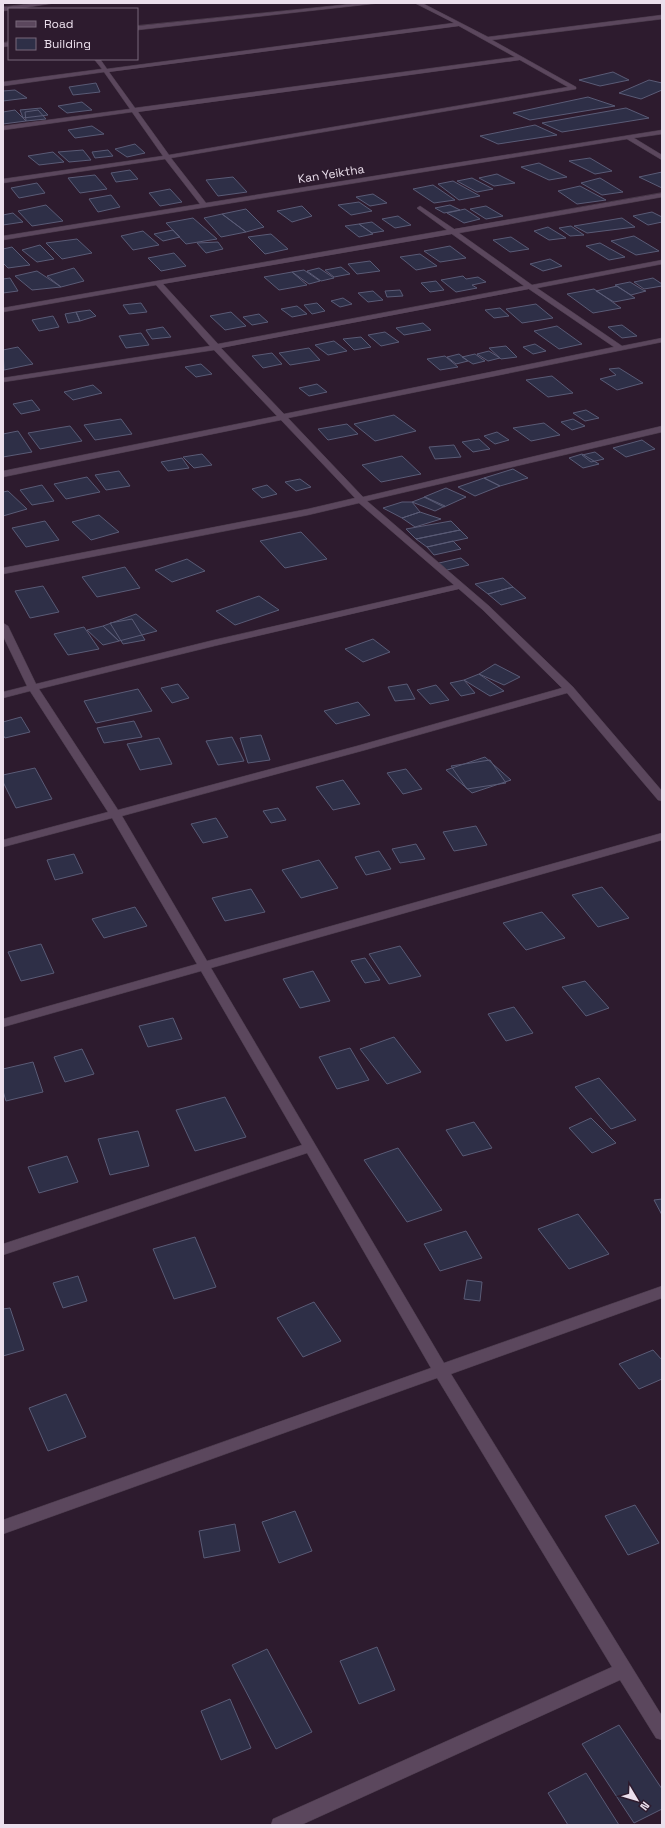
<svg xmlns="http://www.w3.org/2000/svg" width="665" height="1828" font-family="'Space Grotesk',sans-serif">
<rect width="100%" height="100%" fill="#2d1b2e"/>
<path fill="#2e2f47" stroke="#5a5b76" d="M613,72L629,80L600,86L579,80Z
M649,80L662,83V90L641,99L619,93Z
M96,83L100,92L73,95L69,87Z
M15,90L27,98L3,101V91Z
M588,97L615,106L530,120L513,113Z
M82,102L92,110L67,113L58,106Z
M41,108L48,115L23,118L20,110Z
M626,108L649,118L562,132L542,123Z
M15,110L26,121L3,124V112Z
M38,110L46,119L26,121L25,112Z
M535,125L557,135L498,144L480,136Z
M92,126L104,134L75,138L68,130Z
M135,144L145,153L127,157L115,149Z
M83,150L91,160L69,162L58,152Z
M108,150L113,156L95,158L92,152Z
M53,152L64,162L39,165L28,156Z
M590,158L612,171L595,174L569,161Z
M539,163L567,177L549,180L521,167Z
M130,170L138,179L116,182L111,173Z
M662,172V188L639,177Z
M497,174L515,183L494,186L479,178Z
M95,175L107,189L80,193L68,178Z
M233,177L247,192L218,196L206,180Z
M472,178L493,189L477,192L457,181Z
M600,178L623,192L602,195L581,183Z
M453,181L480,196L459,200L438,184Z
M37,183L45,193L19,198L11,188Z
M433,185L455,200L434,203L413,189Z
M580,186L606,200L577,204L558,191Z
M170,189L182,202L160,206L149,193Z
M373,194L387,203L370,206L356,197Z
M111,195L120,207L98,212L89,199Z
M359,202L372,211L351,215L338,205Z
M46,205L63,221L32,226L18,211Z
M450,205L460,210L444,213L435,208Z
M302,206L312,216L292,222L277,211Z
M486,206L503,216L486,219L470,209Z
M246,209L264,227L246,232L222,214Z
M465,209L480,219L464,223L447,213Z
M652,212L662,217V222L648,225L633,216Z
M13,213L23,222L3,225V215Z
M222,214L246,232L221,237L204,218Z
M398,216L411,225L395,228L382,219Z
M193,218L217,239L186,244L166,223Z
M622,218L635,227L587,233L574,226Z
M372,222L384,231L372,233L359,224Z
M359,224L373,234L359,237L345,226Z
M571,226L584,235L570,236L559,228Z
M548,227L566,238L549,240L534,231Z
M173,230L180,237L163,241L154,234Z
M143,231L159,245L133,250L121,236Z
M271,234L288,249L265,254L248,237Z
M634,236L659,251L636,255L611,241Z
M511,237L529,249L510,252L493,240Z
M77,239L92,253L62,259L46,243Z
M218,242L223,249L206,253L197,243Z
M600,243L625,257L609,260L586,246Z
M40,245L54,259L37,262L22,250Z
M450,246L466,258L440,262L424,251Z
M12,247L30,265L8,268L3,263V249Z
M174,253L186,266L161,271L148,258Z
M420,254L437,266L416,270L400,257Z
M550,259L562,266L543,271L530,264Z
M370,261L380,271L357,274L348,264Z
M341,267L350,274L334,277L325,270Z
M74,268L84,281L61,287L47,276Z
M319,268L334,278L321,281L307,271Z
M304,270L320,281L309,284L292,272Z
M37,271L61,287L32,290L15,276Z
M292,272L307,285L279,290L264,277Z
M463,276L466,279L478,277L486,282L472,285L477,288L456,292L441,280Z
M10,278L18,291L3,293V279Z
M653,278L662,284V286L644,289L634,282Z
M436,281L444,290L430,292L421,283Z
M630,282L643,290L646,291L631,295L615,285Z
M617,286L635,298L614,302L596,291Z
M594,289L621,308L593,313L567,294Z
M400,290L403,296L387,297L385,291Z
M373,291L383,300L368,302L358,293Z
M343,298L352,304L340,307L331,301Z
M141,303L147,312L129,314L123,305Z
M317,303L325,311L312,314L304,305Z
M536,304L553,318L522,323L506,309Z
M297,306L307,314L292,317L281,309Z
M500,308L509,316L494,318L485,310Z
M90,310L96,316L80,321L76,312Z
M76,312L80,321L68,323L65,314Z
M231,312L246,326L225,330L210,316Z
M259,314L268,322L252,325L243,317Z
M53,316L59,327L39,331L32,320Z
M423,323L431,330L404,335L396,328Z
M622,325L637,336L622,338L608,327Z
M557,326L582,344L559,349L534,331Z
M163,327L171,337L152,339L146,330Z
M385,332L399,342L381,346L368,335Z
M141,333L149,345L126,348L119,336Z
M361,337L371,347L354,350L343,339Z
M334,341L347,351L328,355L315,345Z
M535,344L546,351L533,354L523,347Z
M506,346L517,357L501,359L489,348Z
M18,347L33,364L4,370L3,350Z
M309,348L320,360L290,365L279,353Z
M489,351L500,358L488,361L477,354Z
M272,353L282,364L263,368L252,356Z
M459,354L468,361L456,364L447,357Z
M475,354L485,361L473,364L462,357Z
M445,356L458,367L440,370L427,359Z
M201,364L212,374L196,377L185,367Z
M619,368L643,383L617,390L600,379L616,375L609,369Z
M552,376L573,393L548,397L526,380Z
M317,384L327,392L309,396L299,388Z
M93,385L102,393L73,400L64,392Z
M32,400L40,410L21,414L13,404Z
M586,410L599,418L585,421L573,413Z
M394,415L416,431L375,441L354,424Z
M121,419L132,434L95,440L84,425Z
M573,419L585,426L572,430L561,422Z
M544,423L560,435L531,441L513,428Z
M347,424L358,434L328,440L318,429Z
M70,426L82,441L40,449L28,433Z
M18,431L32,452L3,457V434Z
M497,432L509,440L495,444L484,436Z
M479,439L490,449L473,452L462,442Z
M642,440L655,449L626,457L613,448Z
M454,445L461,457L435,459L429,447Z
M595,452L604,459L591,462L582,455Z
M202,454L212,465L194,468L183,457Z
M582,454L599,464L583,468L569,458Z
M402,456L421,474L381,482L362,465Z
M182,458L189,468L168,471L161,462Z
M513,469L528,478L500,486L484,478Z
M119,471L130,486L106,490L95,475Z
M87,477L100,492L66,499L54,484Z
M484,478L500,486L475,496L458,487Z
M300,479L311,487L296,491L285,482Z
M42,485L54,501L32,505L20,490Z
M267,485L277,494L262,498L252,489Z
M446,488L466,497L444,507L424,497Z
M8,491L27,509L3,516V492Z
M425,497L445,506L435,511L412,502Z
M402,502H412L420,512L402,518L383,508Z
M420,512L441,519L415,527L402,518Z
M99,515L119,532L91,540L72,522Z
M45,521L59,540L26,547L12,528Z
M451,521L460,530L416,539L406,529Z
M460,530L468,538L427,547L416,539Z
M301,532L327,559L285,568L260,541Z
M453,541L461,549L434,555L427,547Z
M461,558L469,565L447,570L439,563Z
M187,559L205,571L172,582L155,570Z
M125,567L140,588L97,597L82,577Z
M503,578L513,587L488,594L475,584Z
M43,586L59,612L30,618L15,591Z
M513,587L526,598L501,605L488,594Z
M259,596L279,610L235,625L216,611Z
M136,614L157,631L119,641L103,626Z
M132,619L145,640L123,644L110,623Z
M103,626L119,641L103,645L87,630Z
M84,627L99,649L68,655L54,634Z
M373,639L390,652L363,662L345,649Z
M495,664L520,677L504,685L479,674Z
M479,674L504,691L490,696L464,680Z
M464,680L475,693L461,696L450,683Z
M178,684L189,698L172,703L161,688Z
M407,684L415,699L395,701L388,687Z
M436,685L449,700L430,704L417,690Z
M138,689L152,711L96,723L84,701Z
M358,702L370,715L336,724L324,711Z
M21,717L30,732L5,738L3,735V722Z
M134,721L142,737L104,743L97,728Z
M261,735L270,760L248,763L240,738Z
M232,737L244,761L218,765L206,741Z
M159,738L172,764L140,770L127,744Z
M485,757L511,780L472,793L446,770Z
M490,760L506,783L467,789L451,766Z
M35,768L52,799L16,808L3,782V775Z
M406,769L422,789L403,794L387,773Z
M343,780L360,804L333,810L316,787Z
M278,808L286,820L271,823L263,811Z
M216,818L228,837L203,843L191,824Z
M476,826L487,845L454,851L443,832Z
M416,844L425,859L400,863L392,849Z
M379,851L391,869L366,875L355,857Z
M74,854L83,873L55,880L47,860Z
M319,860L338,888L301,898L282,870Z
M602,887L629,918L598,927L572,895Z
M251,889L265,912L225,921L212,898Z
M135,907L147,926L104,938L92,919Z
M542,912L565,938L526,950L503,923Z
M41,944L54,973L21,981L8,952Z
M400,946L421,976L389,984L369,954Z
M365,958L380,980L365,983L351,961Z
M313,971L330,1001L300,1008L283,979Z
M585,981L609,1008L586,1016L562,987Z
M514,1007L533,1033L506,1041L488,1014Z
M173,1018L182,1039L148,1047L139,1026Z
M394,1037L421,1072L387,1084L360,1049Z
M350,1048L369,1080L337,1089L319,1057Z
M82,1049L94,1074L65,1082L54,1057Z
M33,1062L43,1092L6,1101L3,1091V1069Z
M599,1078L636,1120L611,1129L575,1087Z
M225,1097L246,1137L195,1151L176,1110Z
M591,1118L616,1143L592,1153L569,1128Z
M474,1122L492,1148L463,1156L446,1130Z
M138,1131L149,1166L110,1175L98,1139Z
M398,1148L442,1210L407,1222L364,1160Z
M67,1156L78,1182L39,1193L28,1167Z
M662,1199V1215L654,1200Z
M578,1214L609,1254L569,1269L538,1229Z
M466,1231L482,1258L440,1271L424,1244Z
M195,1237L216,1287L174,1299L153,1249Z
M78,1276L87,1301L63,1308L53,1283Z
M467,1280L482,1282L480,1301L464,1299Z
M314,1302L341,1341L303,1357L277,1318Z
M10,1308L24,1350L3,1356V1309Z
M653,1350L662,1360V1379L639,1389L619,1364Z
M66,1394L86,1437L48,1451L29,1408Z
M635,1505L659,1543L628,1555L605,1516Z
M295,1511L312,1551L279,1563L262,1522Z
M235,1524L240,1551L204,1558L199,1531Z
M377,1647L395,1690L359,1704L340,1661Z
M267,1649L312,1732L276,1749L232,1665Z
M230,1699L251,1748L221,1760L201,1711Z
M619,1725L662,1789V1809L634,1823L582,1744Z
M586,1773L619,1825H568L548,1793Z"/>
<g fill="none" stroke-linecap="round" stroke-linejoin="round">
<defs>
<path id="minor" d="M39,3H55L3,11V7Z
M362,3H380L137,30V26Z
M415,3H422L488,37L662,15V19L492,40L576,87V89L171,158L206,203L662,130V134L634,138L662,155V160L627,139L3,240V236L200,204L165,159L3,183V179L163,156L132,112L3,130V126L130,109L104,72L3,86V82L102,69L94,59H100L107,69L454,23ZM459,26L515,57L135,108L109,72ZM520,60L568,87L169,155L138,112Z
M9,42V46L3,47V43Z
M662,193V197L459,233L532,285L662,260V264L537,288L622,346L662,338V342L288,418L363,497L662,426V432L367,501L489,606L573,687L662,791V801L658,800L567,693L365,750L122,816L207,961L662,833V840L211,968L444,1363L662,1286V1298L451,1374L662,1716V1740L656,1738L620,1680L301,1825H271L273,1819L612,1667L437,1378L3,1534V1520L431,1368L307,1153L3,1255V1244L302,1145L201,971L3,1027V1019L197,964L112,818L3,847V840L108,812L30,691L3,698V692L27,686L3,636V623L8,626L36,684L214,640L454,585L359,503L308,515L3,574V568L308,509L355,498L281,420L3,477V471L277,416L214,350L3,382V378L210,346L156,285L3,312V308L447,230L418,209L417,208L420,206L454,229ZM452,234L524,286L218,344L163,284ZM529,289L614,347L284,414L221,348ZM459,589L483,610L562,688L357,746L118,810L39,689L214,646Z"/>
</defs>
<use href="#minor" stroke="#483949" stroke-width="1"/>
<use href="#minor" fill="#5b475d" fill-rule="evenodd"/>
</g>
<g text-anchor="middle" stroke-width="3" stroke-linejoin="round" paint-order="stroke">
<g font-size="12" fill="#ebdfec" stroke="#2d1b2e">
<text transform="translate(331 174) rotate(-9)" y="4">Kan Yeiktha</text>
</g>
</g>
<rect width="665" height="1828" fill="none" stroke="#ebdfec" stroke-width="8"/>
<rect x="8" y="8" width="130" height="52" fill="#2d1b2e" stroke="#79697a"/>
<rect x="16" y="21" width="20" height="6" fill="#5b475d" stroke="#79697a"/>
<text x="44" y="28" font-size="12" fill="#ebdfec">Road</text>
<rect x="16" y="38" width="20" height="12" fill="#2e2f47" stroke="#79697a"/>
<text x="44" y="48" font-size="12" fill="#ebdfec">Building</text>
<g transform="translate(637 1800) rotate(128)" stroke="#2d1b2e" stroke-width="3" paint-order="stroke">
<path d="M0-3L7 15L0 10L-7 15Z" fill="#ebdfec"/>
<text y="-6" font-size="11" font-weight="bold" text-anchor="middle" fill="#ebdfec">N</text>
</g>
</svg>
